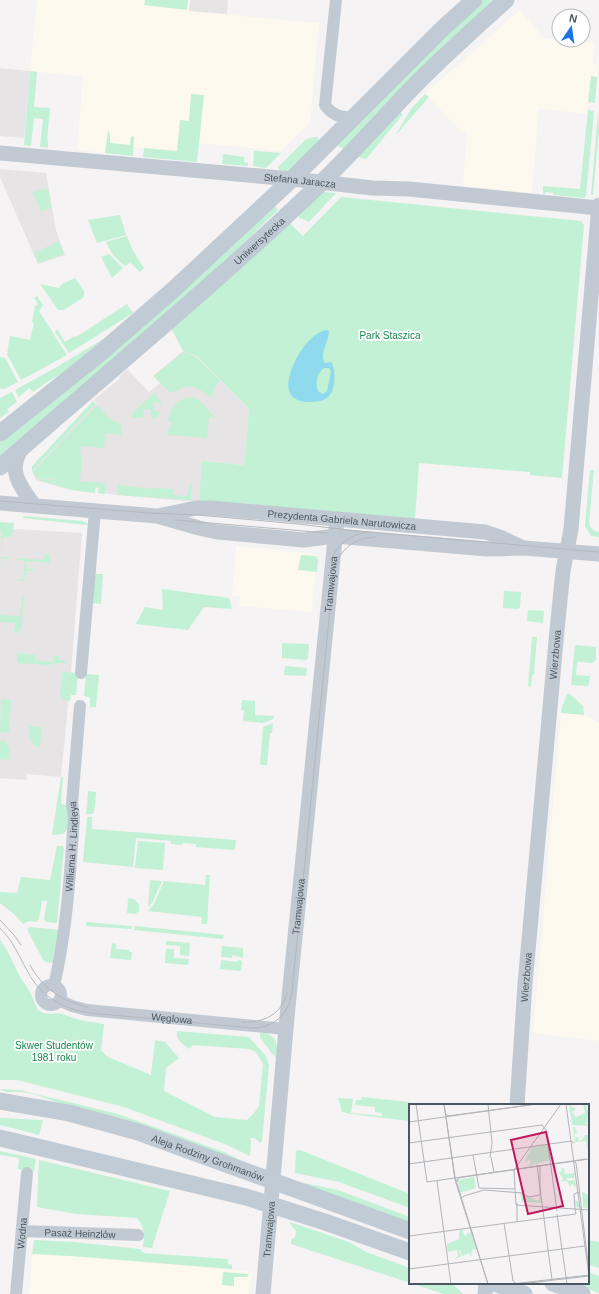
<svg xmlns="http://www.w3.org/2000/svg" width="599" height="1294" font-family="Helvetica,sans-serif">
<rect width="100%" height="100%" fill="#f5f3f3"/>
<path fill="#fdf9ef" d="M37,0H190V11L319,23L310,123L281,151L178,141L177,151L106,145L105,153L77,150L83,77L30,71Z
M520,10L545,39L595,43L593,64L599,65L597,77H591L587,114L539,109L532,193L463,186L467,132H462L425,94Z
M236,546L317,554L312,612L239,606L240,596L232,595Z
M561,713L584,715L599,722V1041L533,1033Z
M32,1254L71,1256L244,1271L252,1273L249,1294H29Z"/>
<path fill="#e6e4e5" d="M190,0H228L227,14L189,11Z
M0,68L30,71L24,138L0,136Z
M0,169L46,173L56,230L65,255L38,264L0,177Z
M183,351L196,356L249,409L244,465L203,461L199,501H184L98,493L99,488L96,487L95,493L71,490L36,480L32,471L96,404L97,403L94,400L120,378L119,377L127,369L149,392L160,383L153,376Z
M0,528L82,533L70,684L61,777L27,774L26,780L0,778Z"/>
<path fill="#c3f1d5" d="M145,0H188L187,10L144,5Z
M482,0H498L346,150L334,144Z
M30,71L37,72L34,107L50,108L47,140L48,141V148L40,147L43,119L34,118L31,146L24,145Z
M591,76L597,77L595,103L588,102Z
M191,94L204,95L197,162L143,157L144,148L177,151L180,120L189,121Z
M425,94L429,97L395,136L411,109Z
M588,110L594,111L586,196L584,198L553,195V193L546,192L545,194H543V186L580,189Z
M399,111L403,114L367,158L364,159L357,156Z
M598,111L599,131L593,195H591Z
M108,130L110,134V143L130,145L131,136L134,137L133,156L105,153Z
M313,137H317L320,141L288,171L283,173L280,172L278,167L305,140Z
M254,151H255L281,153L266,168L253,166Z
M223,154L244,157V162L248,163V166L222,164Z
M48,188L51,208L41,212L33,192Z
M322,192L336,193L309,222L300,218L297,214Z
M341,197L581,221L584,225L562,478L530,475V472L419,463L415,519L199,501L202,461L244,465L249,409L197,356L183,351L172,330L173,328L289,222L303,236Z
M274,205L278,210L259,228L233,257L0,459V442L89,370Z
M120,215L126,235L97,243L88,220Z
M127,236L133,251L144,268L140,272L130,262L126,266C117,262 110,251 106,242Z
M59,241L64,254L38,263L34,253Z
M109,254L123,268L112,278L101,257Z
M75,278L84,291V297L64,310H58L40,284L59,288L62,284Z
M37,296L43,305L39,311L67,355L21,380L7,354L10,336L30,340L34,323L32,322L35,306L38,304L34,298Z
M127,304L133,313L69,353L55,332L57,329L65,342L75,336L76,337Z
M110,335L68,370L47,382L33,392L29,388L19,397L15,390L55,368Z
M183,352L196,357L220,380L213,389L215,392L210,397C201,390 194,384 182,388C178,390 174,392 170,393L154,376Z
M0,357L5,358L18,382L4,389L0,388Z
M12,392L17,402L7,409L9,412L0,418V398Z
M154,393L162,403V404L154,402L153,410L160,412L157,418H151V410L144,409L143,418L136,417L133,419L132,417V413Z
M192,397L200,401L216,418L209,417L207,438L168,435L169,427H170L172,422L168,421C172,407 176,398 192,397Z
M93,401L96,404L32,471V466Z
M97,405L110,419L122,424L121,436L116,434L106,433L104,448L81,446L80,454H82L80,482L37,478L33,472Z
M590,470H594L589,522C590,528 593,531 599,532V537L591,536L585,526Z
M36,479L105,483V494L98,493L99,488L95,487V493L71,490Z
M190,483H192L191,500L117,495L118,485L154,489V488L174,489V495L187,496Z
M24,516L82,521L87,523L88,525L22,518Z
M0,522L14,523L12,536L10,537H3L1,557H9V559H1L0,576L2,532L0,531Z
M45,553L50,554V563L27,561L26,568L33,569V571H26L24,581L16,580V579H23L25,561L17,560V558L44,560Z
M301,555L316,556L318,560L317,572L298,570Z
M95,574H103L101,604L92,603Z
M162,589L229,598L232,609L204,607L188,630L136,624L145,607L163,610Z
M504,591L521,592L520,607L518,609L503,608Z
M22,597H24L21,630H19V633L14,632L15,623L0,622V615L20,616Z
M528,610L544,611L543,623L527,621Z
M532,637H537L534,674L532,676L531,687L528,686Z
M282,643L309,644L308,658L306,660L282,658Z
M575,645L596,647V660L592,663L577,662L576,675L590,676L589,684L587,686L571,685Z
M17,653L35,655V660L53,662L54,656H59V660L67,661L66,663H58L48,665L17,663Z
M285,666L307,668L306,676L284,675Z
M63,672L78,673L76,695H71L70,701L65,700L60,695L62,673Z
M86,674L99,675L96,707H90V697L84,696Z
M567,694H570L583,706L584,715L561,713L562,707Z
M1,699L11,700L9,733L0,732Z
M242,700L255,701V715L274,716L273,719L263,723L243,721L244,710H241Z
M273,723L272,733H270L267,765H260L263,727Z
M29,726L42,727L40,746L39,747C29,745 29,735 29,726Z
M4,740C10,744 10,753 10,760L0,759V741Z
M61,777H63L61,804L66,805C68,814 72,827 63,834L52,835Z
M88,791L96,792L95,807L93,814H86Z
M87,817H92V829L236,840L235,850L196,847V844L183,843L182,845L171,844V841L136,838L133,867L83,862Z
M138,841L165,843L163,870L135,868Z
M57,846H63L64,848L57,923L46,922L44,919L47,901H42L39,919L36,922L29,921L23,924L14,914L0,903V892L17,893L21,877L50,880Z
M206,875H210L207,924H201L202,917L148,911L154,904L164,881L205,885Z
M150,880L162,881L152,903L148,907Z
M128,898L134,899L139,904V911L135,914L127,913Z
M86,922L132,926L131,929L86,926Z
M135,926L224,935L223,939L134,930Z
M30,927L60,930L54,963L46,962L43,960L27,929Z
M0,940L8,952L19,975L30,992L38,1010L43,1013L51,1014L59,1013L80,1020L104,1024L101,1050L108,1057L151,1075L155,1040L165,1042L179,1058L166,1068L164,1091L215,1117L247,1120L254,1113L259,1106L263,1064L256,1052L249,1049L193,1045L189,1049C183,1044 175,1039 177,1031L249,1037L266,1056L269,1065L262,1141L260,1143L255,1138H249L251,1140L250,1156L227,1145L124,1107L17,1080H0Z
M166,941L190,943L189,956L180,955V946L166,945Z
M112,943L116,944V949L129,950V952H132L131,960L110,958Z
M222,946L243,948V958L232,955V958L221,957Z
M166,949H174V958L189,959L188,965L165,963Z
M221,960L238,962V960L242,961L241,971L220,969Z
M260,1032C276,1034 278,1043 277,1057H275L260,1038Z
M0,1089L19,1090L118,1114L224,1152L250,1165L65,1106C51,1100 36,1093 20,1092C13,1091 7,1094 0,1089Z
M362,1097L409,1102L408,1111H410V1121L351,1114L342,1112L338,1098L353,1099L351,1113L382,1116V1113L375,1112V1107L355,1105L356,1100H361Z
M0,1118L43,1120L39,1135L0,1125Z
M300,1150L410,1194V1208L339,1182L295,1173L296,1151Z
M0,1151L36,1159L34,1171L18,1169L19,1158L0,1155Z
M39,1160L170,1191L152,1248L143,1247C144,1235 145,1227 137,1218L76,1214L37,1207Z
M294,1181L338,1190L410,1217V1225Z
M290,1222L349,1242L366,1252L410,1268V1283L291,1244V1240L295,1237L296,1231L290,1224Z
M34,1240L74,1242L140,1249L144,1253L228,1259V1264L232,1265V1269L71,1256L32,1254Z
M588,1240L599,1242V1268L588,1264Z
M223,1272L249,1274L247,1277H234V1286L222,1285Z
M588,1272L599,1276V1293L572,1283H588Z
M410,1283H452L463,1294H444Z"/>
<path fill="#90daee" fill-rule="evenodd" d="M326,330L329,331C329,342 319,354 325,363L330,362L332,363C336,372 336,391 327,398C322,402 313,402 306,402C280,399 288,376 296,359C302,348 313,333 326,330ZM324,368H329L331,371L327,391L323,394L318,391C315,383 317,373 324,368Z"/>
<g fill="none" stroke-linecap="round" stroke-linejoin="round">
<g stroke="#c1cad2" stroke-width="12">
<path d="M336,0L325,105C332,115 340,117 352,118"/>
<path d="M81,673L95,511"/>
<circle cx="51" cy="995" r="10"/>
<path id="s1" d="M54,986C67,930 70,874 74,817L72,804L80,706"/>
<path id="s2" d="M59,1000L72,1006L87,1010L286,1029"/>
<path id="s3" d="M22,1231L138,1235"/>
<path id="s4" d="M16,1294L27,1173"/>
</g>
<g stroke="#c1cad2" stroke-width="15">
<path id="s5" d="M0,153L292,179L373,188L409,189L599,208"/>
<path d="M22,448C7,471 20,486 34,505"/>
<path d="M0,503L157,516L199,528L217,532L304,540L335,536L487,549L524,548L599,554"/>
<path id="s6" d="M162,515L196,508H211L485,532L500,537L521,547"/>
<path id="s7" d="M517,1105L525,984L557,630L563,571L571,529L599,205"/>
<path id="s8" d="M263,1294L287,1017L337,519"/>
<path d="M485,1294L486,1283"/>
</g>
<g stroke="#c1cbd6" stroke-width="17">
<path d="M0,433L97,356L173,290L292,179L443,28L474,0"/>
<path id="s9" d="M0,467C107,373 218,282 321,183C355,150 385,116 417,83C446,54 476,27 506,0"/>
<path id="s10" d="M0,1101L69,1113L138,1132L410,1231"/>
<path d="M0,1138L246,1197L325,1222L410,1252"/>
<path d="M494,1283L524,1294"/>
<path d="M553,1283L582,1294"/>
</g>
<path stroke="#b5b8bd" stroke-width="1" d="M0,501L149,513L198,515L298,524L357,531L599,552
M175,520L327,533
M331,561C337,544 350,534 368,532
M0,920L14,935L21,945
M0,928C14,942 18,955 28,972C40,996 63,1009 90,1013L252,1028C274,1028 289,1014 292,992L334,569C340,549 354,538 375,537
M30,965C42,988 63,1002 88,1007
M243,1022C264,1023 282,1014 287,993"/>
</g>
<g text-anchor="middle" stroke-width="3.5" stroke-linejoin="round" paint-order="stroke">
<g font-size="10" fill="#4a5661" stroke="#fff">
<text dy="4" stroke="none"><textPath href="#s5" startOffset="301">Stefana Jaracza</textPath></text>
<text dy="4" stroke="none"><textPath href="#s9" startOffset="344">Uniwersytecka</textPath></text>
<text dy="4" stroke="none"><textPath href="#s6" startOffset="181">Prezydenta Gabriela Narutowicza</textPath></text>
<text dy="4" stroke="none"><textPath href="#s8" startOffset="713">Tramwajowa</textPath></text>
<text dy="4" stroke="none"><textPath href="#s7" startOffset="452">Wierzbowa</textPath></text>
<text dy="4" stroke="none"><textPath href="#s1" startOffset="141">Williama H. Lindleya</textPath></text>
<text dy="4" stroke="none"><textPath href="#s8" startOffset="389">Tramwajowa</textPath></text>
<text dy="4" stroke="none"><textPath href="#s7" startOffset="128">Wierzbowa</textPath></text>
<text dy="4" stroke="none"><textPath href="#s2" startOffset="115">Węglowa</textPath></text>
<text dy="4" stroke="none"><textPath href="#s10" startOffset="216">Aleja Rodziny Grohmanów</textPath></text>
<text dy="4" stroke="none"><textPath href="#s8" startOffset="65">Tramwajowa</textPath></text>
<text dy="4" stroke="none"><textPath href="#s3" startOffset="58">Pasaż Heinzlów</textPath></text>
<text dy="4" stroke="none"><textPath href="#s4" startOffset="61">Wodna</textPath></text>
</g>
<g font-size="10" fill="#17864f" stroke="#fff">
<text x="390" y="339">Park Staszica</text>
<text x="54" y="1049">Skwer Studentów<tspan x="54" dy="12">1981 roku</tspan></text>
</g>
</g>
<g transform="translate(409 1104)">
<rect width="180" height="180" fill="#f5f3f3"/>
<path d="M160,0L164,4H166L167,5L163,8L167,13L176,9L174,0H178L177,5L179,6V1L180,13L178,14L180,16L177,17L180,18L176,19L180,22L163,21ZM164,23H166L168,29L165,30L167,37V33L170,34L169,37L173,36L176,31H180V54L177,37L166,38V43ZM139,41L141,56L116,63L122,59L120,55L118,59L116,56L123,43ZM152,64H155L156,70L166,69L165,74H157L159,77L166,76L167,83L163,80L161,83L158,77H152L154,75L150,68L153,67ZM65,73L67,84L51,89L49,76ZM173,88L180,91V104L167,103L166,97H169L171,102L174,103ZM111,89L129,97L131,93H126L132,92V99L113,98ZM54,126L55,132L62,128L67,145L63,146L62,153L60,149L53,152L51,146H50L52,152L45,156L49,152L48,146L39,148V152L38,140L50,135V127Z" fill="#c3f1d5"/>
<path fill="none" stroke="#b1b4b9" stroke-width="1" d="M7,0L18,78L177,55M35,0L46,76L79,180M35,0L46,73L79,180M79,0L83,39L81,53M152,0L105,66L107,101L180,106M157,0L180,172M37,10L39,12L128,0M0,18L127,0M0,39L133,21L137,26L148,107M64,51L70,84L106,85M82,53L85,68M164,57L167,59L180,167M0,60L162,37L165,39M128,61L143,176M28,77L42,180M48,78L49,74L68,71L180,55M53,94L55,92L75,86L113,89L120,93L131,91V62M108,99V118M166,105L165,90L170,88M148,110L158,180M95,119L104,177L107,179M0,132L167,110L166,105M0,165L176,142M103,180L180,171M111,180L180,172"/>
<path fill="#c2185b" fill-opacity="0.15" stroke="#c2185b" stroke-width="2" d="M137,28L154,102L119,110L102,36Z"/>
<rect width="180" height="180" fill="none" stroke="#4a5661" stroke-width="2"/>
</g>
<g transform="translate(571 28) rotate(13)"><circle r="19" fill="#ffffff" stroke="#b7bbc0"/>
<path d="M0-3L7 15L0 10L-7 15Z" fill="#1a73e8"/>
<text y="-6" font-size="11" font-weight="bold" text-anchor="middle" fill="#4a5661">N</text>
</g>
</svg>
